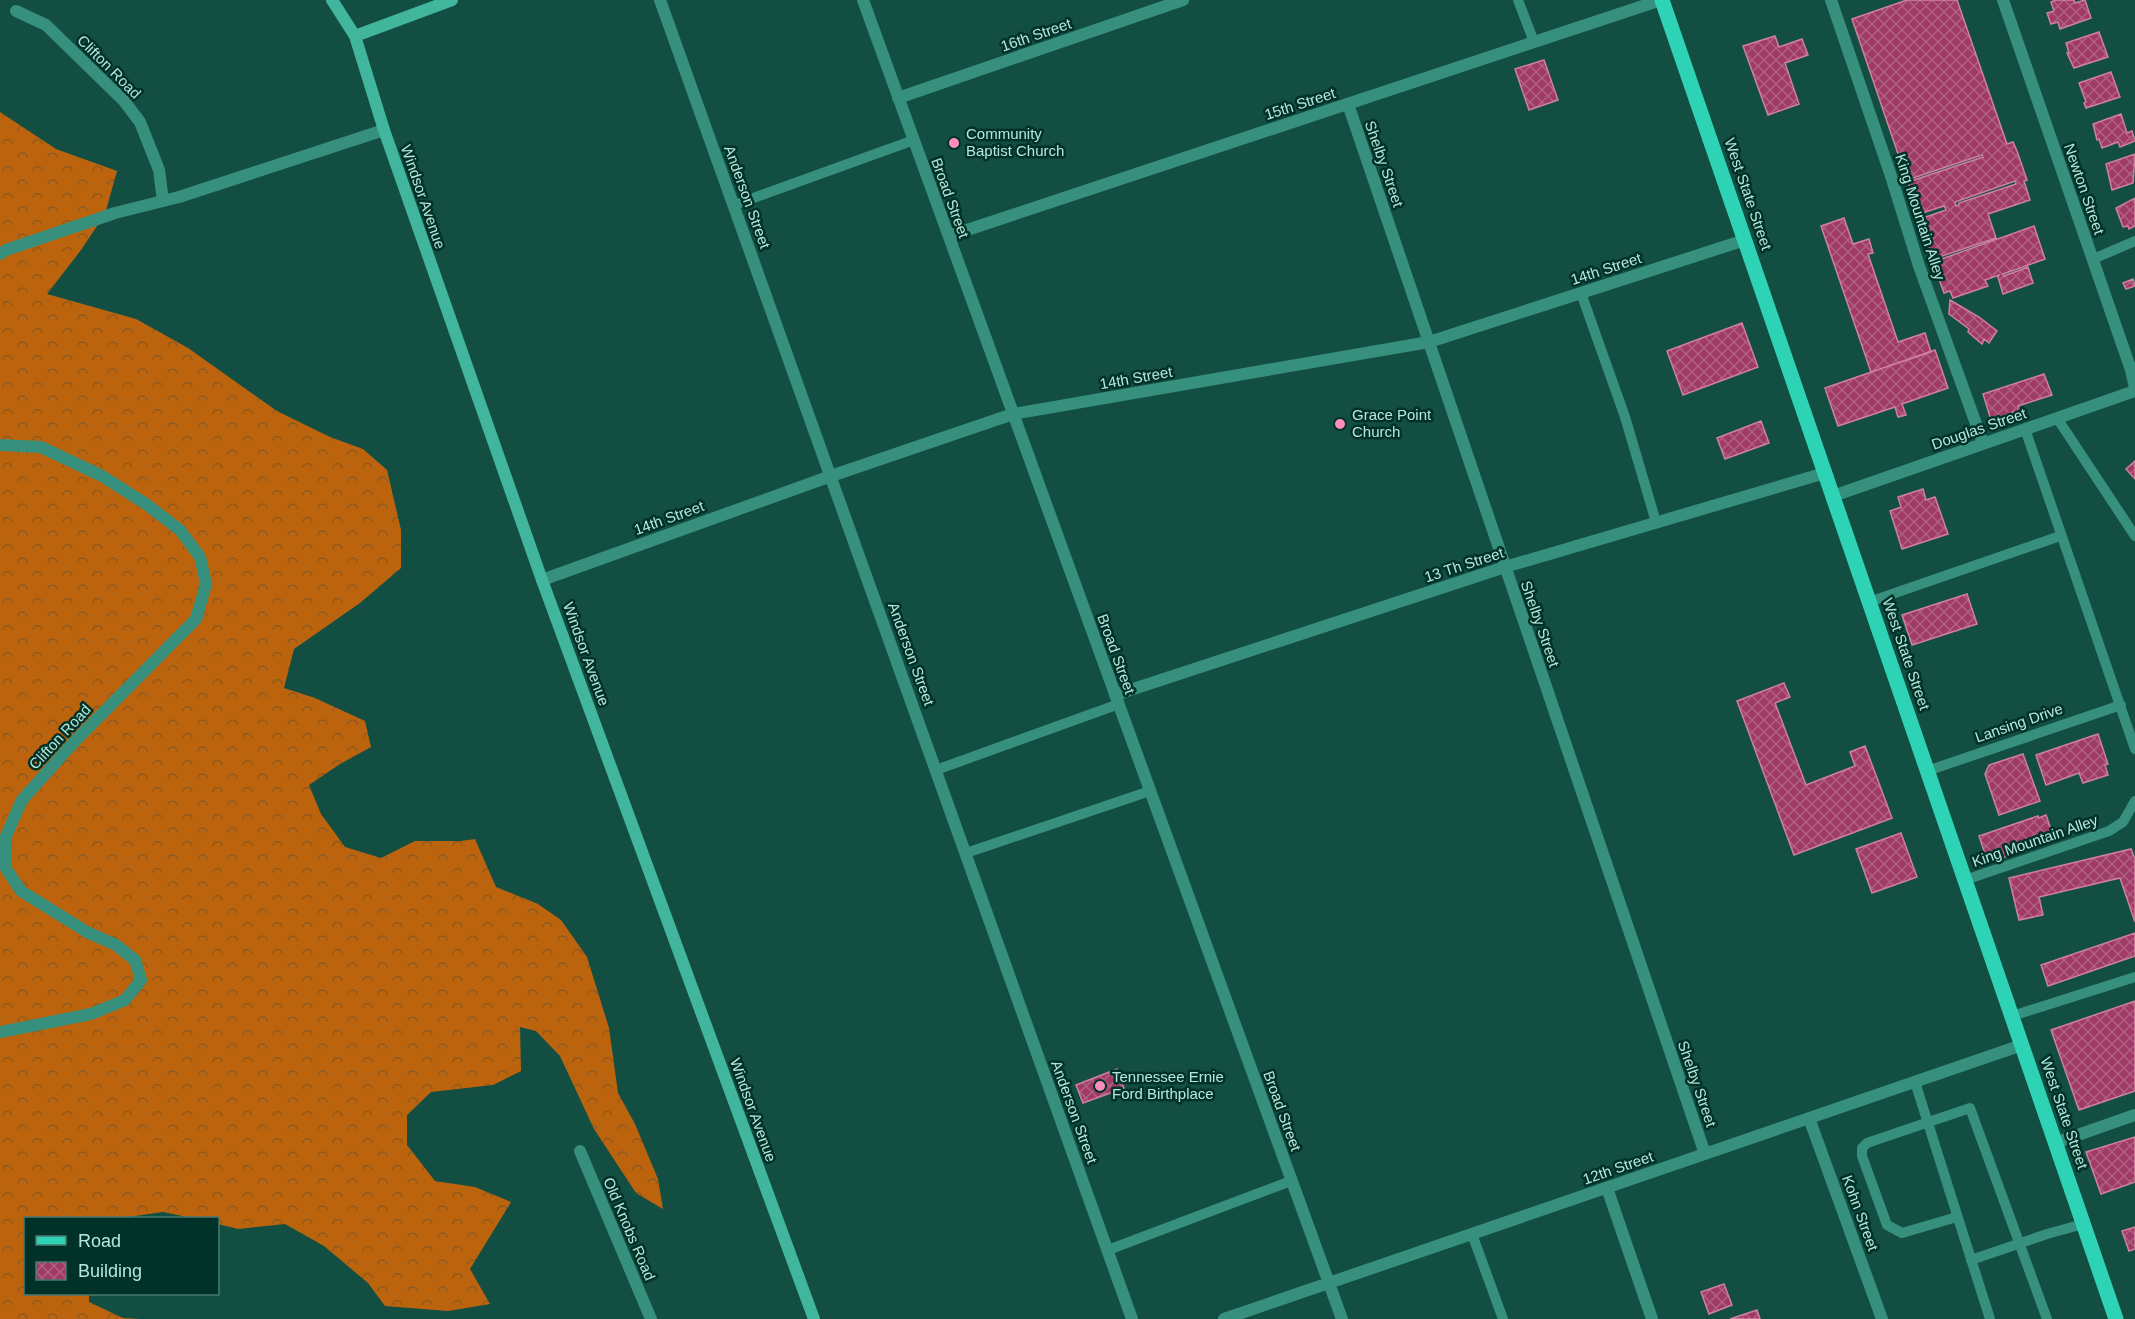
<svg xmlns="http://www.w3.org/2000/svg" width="2135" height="1319" font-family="Helvetica,sans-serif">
<defs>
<pattern id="forest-crowns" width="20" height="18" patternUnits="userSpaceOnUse" patternTransform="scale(1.5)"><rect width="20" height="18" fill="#bc640d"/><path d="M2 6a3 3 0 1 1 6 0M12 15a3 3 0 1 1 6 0" fill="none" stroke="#8d591f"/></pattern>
<pattern id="building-cross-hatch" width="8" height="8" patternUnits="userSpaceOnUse" patternTransform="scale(1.5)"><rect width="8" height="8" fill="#a03b67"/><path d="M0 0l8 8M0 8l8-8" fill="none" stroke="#af6183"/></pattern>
</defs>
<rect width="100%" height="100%" fill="#134e42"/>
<path fill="url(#forest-crowns)" d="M0,112L56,149L117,171L105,214L81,250L47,294L136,319L188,348L277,411L330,437L363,449L387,470L401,530V568L360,603L294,649L284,688L315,698L365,721L371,747L340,764L309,785L321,814L345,847L381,858L415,841H461L475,839L496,887L538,904L561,920L587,957L609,1028L618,1093L635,1124L658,1179L663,1209L636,1193L594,1129L560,1056L536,1031L520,1027L521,1071L493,1085L431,1092L407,1115V1145L435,1181L475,1187L511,1202L470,1269L490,1304L448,1311L385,1306L368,1283L324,1246L285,1224L238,1229L218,1224V1218H192L163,1212L121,1218H26V1294H89V1302L123,1318L139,1319H0Z"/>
<path fill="url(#building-cross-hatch)" stroke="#d1809e" stroke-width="1.5" fill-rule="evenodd" d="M1907,0H1957L2007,144L2013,142L2017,151L2027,180L2024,181L2030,200L1988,214L1996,238L1933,259L1920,219L1946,210L1944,206L1919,214L1908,182L1983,157L1982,155L1907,180L1852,19ZM2015,181L2016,184L1959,203V205L1956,206L1955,202Z
M2056,0H2074L2075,3L2085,0L2091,18L2060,29L2058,22L2051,24L2047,13L2054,11L2051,2Z
M2099,32L2108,57L2074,68L2067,53H2069L2066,43Z
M1775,36L1779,47L1802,39L1808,55L1785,63L1799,104L1768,115L1743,46Z
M1544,60L1558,100L1529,110L1515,69Z
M2111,72L2120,97L2086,108L2084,103L2086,102L2079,83Z
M2121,114L2127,133L2132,131L2135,141L2120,147L2118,142L2102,148L2099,139L2097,140L2093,124Z
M2135,154L2133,183L2112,190L2106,164Z
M2135,198V226L2129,229L2128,226L2123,227L2116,208Z
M1844,218L1853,244L1869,239L1873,253L1868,254L1898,342L1925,333L1931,352L1871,372L1821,226Z
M2034,226L2045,259L2003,274L2004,276L2028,267L2033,283L2003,294L1998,277L1999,275L1985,280L1988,286L1953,298L1950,291L1944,293L1933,262Z
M2133,279L2135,286L2126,289L2123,283Z
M1950,300L1979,317L1997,331L1989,343L1984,339L1982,344L1968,332L1969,329L1949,314Z
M1742,323L1758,367L1683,395L1667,351Z
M1935,350L1948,388L1902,404L1906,415L1898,417L1895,407L1838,426L1825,388Z
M2044,374L2052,395L2018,406L2020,410L1991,420L1983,394Z
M1761,421L1769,443L1725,459L1717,438Z
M2135,461V479L2126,469Z
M1923,489L1926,500L1935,497L1948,534L1902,549L1890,511L1901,507L1898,497Z
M1967,594L1977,624L1912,645L1902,615Z
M1784,683L1790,697L1775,703L1806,785L1855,766L1850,752L1865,746L1892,818L1794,855L1737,701Z
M2098,734L2108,764L2105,765L2108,775L2083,783L2079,773L2046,785L2036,755Z
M2023,754L2040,801L1999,815L1985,774L1989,765Z
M2046,815L2054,838L2046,840L2047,842L1988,863L1979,836L2038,816L2039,818Z
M1901,833L1917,877L1872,893L1856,849Z
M2131,849L2135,859V922L2120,878L2039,897L2043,915L2019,920L2009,878Z
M2135,933V956L2048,986L2041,965Z
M2135,1001V1091L2079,1110L2051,1030Z
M1117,1069L1124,1088L1083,1103L1076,1085Z
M2135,1137V1182L2101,1194L2086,1152Z
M2135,1227V1249L2129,1251L2122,1231Z
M1724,1284L1732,1305L1709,1314L1701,1292Z
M1757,1310L1760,1319H1730Z"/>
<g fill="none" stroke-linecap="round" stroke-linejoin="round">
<path stroke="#36907d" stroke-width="10" d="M1518,0L1534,42
M734,205L914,140
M2093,259L2135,241
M1581,293L1625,417L1656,522
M2057,418L2135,536
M2025,429L2135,749
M1869,602L2060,536
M936,770L1119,704
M1927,771L2121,705
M966,853L1150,791
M1965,880L2109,831L2123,822L2135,801
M2012,1016L2135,977
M1915,1082L1990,1319
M1957,1217L1902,1233L1887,1225L1862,1156V1148L1867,1143L1970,1108L2047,1319
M1472,1234L1503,1319
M1108,1250L1291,1181
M1971,1260L2047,1234L2083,1224"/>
<path stroke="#36907d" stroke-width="12" d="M660,0L1132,1319
M863,0L1342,1319
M1831,0L1891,176L1919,266L1983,443
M2003,0L2131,370L2135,388
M16,11L46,25L124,101L140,122L159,170L163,201
M898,98L1183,0
M1348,104L1705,1154
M949,236L1661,0
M0,254L6,250L115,213L179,197L384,130
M0,445L41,447L102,476L146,504L180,530L200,557L206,584L196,619L74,742L22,800L6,836L5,867L21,891L87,932L116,945L135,960L141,980L125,1000L91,1014L0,1032
M1833,496L2135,391
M542,580L831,476L1013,414L1429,342L1745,240
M1115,695L1505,567L1825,473
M1809,1118L1882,1319
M2055,1143L2135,1115
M580,1151L651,1319
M1607,1188L1652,1319
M1224,1319L2022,1045"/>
<path stroke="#42b59d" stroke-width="12" d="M332,0L355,36L384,130L542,580L814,1319
M355,36L452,0"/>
<path stroke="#2ed3b5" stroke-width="15" d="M1662,0L2116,1319"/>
</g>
<g fill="#ff8eba" stroke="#003229" stroke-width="2">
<circle cx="954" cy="143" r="6"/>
<circle cx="1340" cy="424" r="6"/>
<circle cx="1100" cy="1086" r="6"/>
</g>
<g text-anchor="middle" stroke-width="5" stroke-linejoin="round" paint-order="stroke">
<g font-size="15" fill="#b7e7da" stroke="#003229">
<text transform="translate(1036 35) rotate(-19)" y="5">16th Street</text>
<text transform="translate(109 67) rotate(45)" y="5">Clifton Road</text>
<text transform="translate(1300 104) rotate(-18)" y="5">15th Street</text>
<text transform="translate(1384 164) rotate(71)" y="5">Shelby Street</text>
<text transform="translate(2084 189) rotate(71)" y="5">Newton Street</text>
<text transform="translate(1748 194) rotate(71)" y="5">West State Street</text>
<text transform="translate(423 197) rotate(71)" y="5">Windsor Avenue</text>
<text transform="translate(747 197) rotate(70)" y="5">Anderson Street</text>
<text transform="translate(950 198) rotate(70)" y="5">Broad Street</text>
<text transform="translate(1920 217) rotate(72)" y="5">King Mountain Alley</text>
<text transform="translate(1606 269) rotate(-18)" y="5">14th Street</text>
<text transform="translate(1136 378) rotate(-10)" y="5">14th Street</text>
<text transform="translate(1979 429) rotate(-19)" y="5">Douglas Street</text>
<text transform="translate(669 518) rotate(-20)" y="5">14th Street</text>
<text transform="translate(1464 565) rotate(-18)" y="5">13 Th Street</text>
<text transform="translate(1540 624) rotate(71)" y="5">Shelby Street</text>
<text transform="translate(586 654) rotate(70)" y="5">Windsor Avenue</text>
<text transform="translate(911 654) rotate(70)" y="5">Anderson Street</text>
<text transform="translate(1116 654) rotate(70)" y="5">Broad Street</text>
<text transform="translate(1906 654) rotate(71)" y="5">West State Street</text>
<text transform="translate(2019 723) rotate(-19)" y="5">Lansing Drive</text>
<text transform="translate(60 737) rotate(-47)" y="5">Clifton Road</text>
<text transform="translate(2035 841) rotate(-19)" y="5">King Mountain Alley</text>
<text transform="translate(1697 1084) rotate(71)" y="5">Shelby Street</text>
<text transform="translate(753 1110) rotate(70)" y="5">Windsor Avenue</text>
<text transform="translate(1282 1111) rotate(70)" y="5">Broad Street</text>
<text transform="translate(1074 1112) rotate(70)" y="5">Anderson Street</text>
<text transform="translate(2064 1113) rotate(71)" y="5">West State Street</text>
<text transform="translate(1618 1168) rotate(-19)" y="5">12th Street</text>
<text transform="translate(1860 1213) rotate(70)" y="5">Kohn Street</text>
<text transform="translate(629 1229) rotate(67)" y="5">Old Knobs Road</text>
</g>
<g font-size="15" fill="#b7e7da" stroke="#003229" text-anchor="start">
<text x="966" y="139">Community<tspan x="966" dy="17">Baptist Church</tspan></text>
<text x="1352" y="420">Grace Point<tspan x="1352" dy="17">Church</tspan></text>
<text x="1112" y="1082">Tennessee Ernie<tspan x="1112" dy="17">Ford Birthplace</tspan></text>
</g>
</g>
<rect x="24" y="1217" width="195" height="78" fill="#003229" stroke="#497a70" stroke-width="1.5"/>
<rect x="36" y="1236" width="30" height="9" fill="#2ed3b5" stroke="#497a70" stroke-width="1.5"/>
<text x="78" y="1247" font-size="18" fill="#b7e7da">Road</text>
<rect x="36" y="1262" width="30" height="18" fill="url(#building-cross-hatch)" stroke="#497a70" stroke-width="1.5"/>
<text x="78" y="1277" font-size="18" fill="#b7e7da">Building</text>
</svg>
